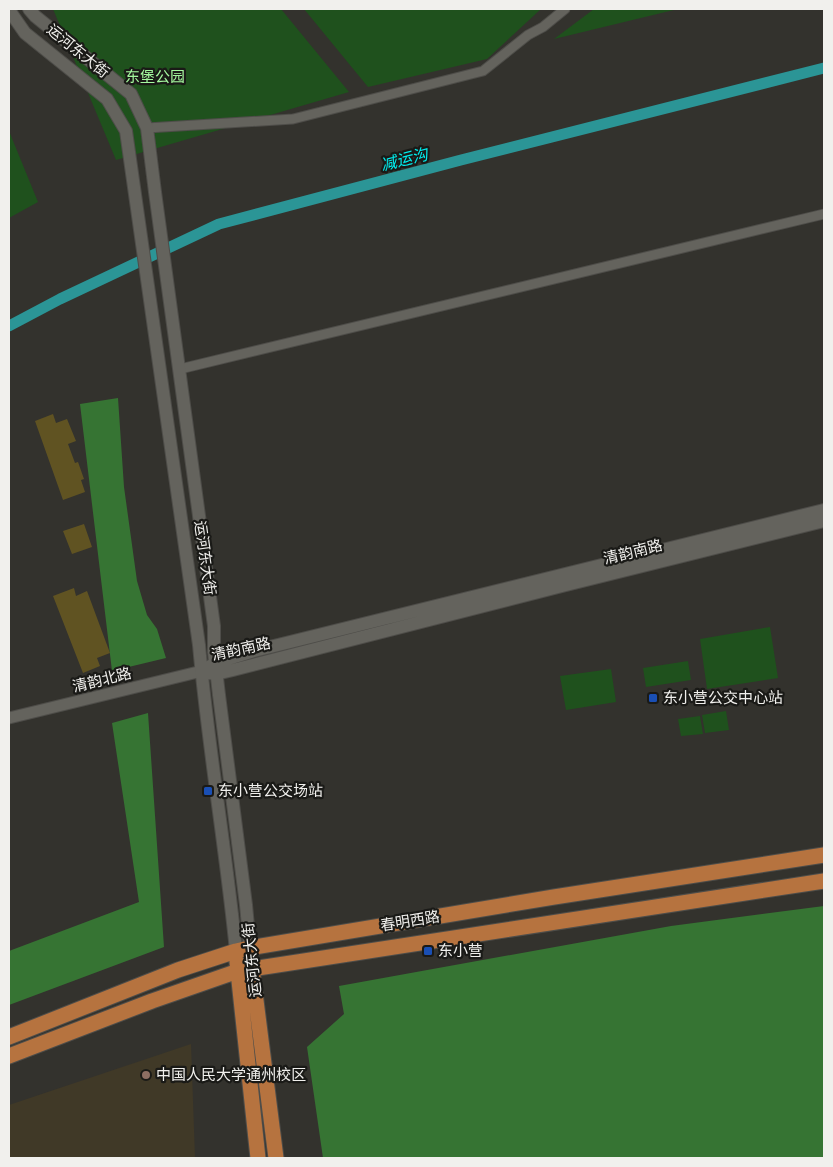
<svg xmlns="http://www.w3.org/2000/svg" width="833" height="1167" font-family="'Source Sans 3','Noto Sans SC',sans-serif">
<rect width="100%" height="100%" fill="#33322d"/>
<path fill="#403927" d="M191,1044L195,1158H9V1105Z"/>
<path fill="#1f511d" d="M53,9H281L349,92L116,160Z
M304,9H541L487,59L368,87Z
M594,9H678L554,39Z
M9,131L38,202L9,218Z
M770,627L778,678L707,689L700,639Z
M688,661L691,680L646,687L643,668Z
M611,669L616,702L566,710L560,676Z
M726,711L729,730L705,733L702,715Z
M700,716L703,734L681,736L678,719Z"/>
<path fill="#367433" d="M118,398L124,487L137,581L147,615L157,629L166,658L112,671L80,404Z
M148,713L164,947L9,1005V951L139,902L112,723Z
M824,906V1158H323L307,1047L344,1014L339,986L671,926Z"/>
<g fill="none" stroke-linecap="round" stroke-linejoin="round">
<path stroke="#2b9596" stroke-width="11" d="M9,326L60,299L219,224L461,160L824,68"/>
</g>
<path fill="#605322" d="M53,414L56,423L67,419L76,441L68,444L75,463L78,462L84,479L81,480L85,492L63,500L35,421Z
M84,524L92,547L72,554L63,531Z
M74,588L76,596L87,591L110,653L97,658L100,666L83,673L53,596Z"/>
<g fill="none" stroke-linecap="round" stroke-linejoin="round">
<defs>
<path id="minor" d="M147,128L293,119L483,71L528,35L543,27L565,9
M180,369L824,214"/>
<path id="tertiary" d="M9,718L202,671"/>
<path id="secondary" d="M29,9L35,16L131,94L147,128L155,192L214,626V652L219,695L246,905L252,969
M9,10L25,33L107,99L126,131L199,645C208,747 226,849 236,951
M209,667L215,663L254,651L824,510
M209,673L216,674L233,670L562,586L824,521"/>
<path id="primary" d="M237,962L258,1158
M252,969L276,1158
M9,1037L178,970L236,951L249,948L554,897L824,855
M9,1056L152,1001L238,971L824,881"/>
</defs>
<use href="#minor" stroke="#4e4d49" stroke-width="11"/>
<use href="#tertiary" stroke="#4e4d49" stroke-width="13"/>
<use href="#secondary" stroke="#4e4d49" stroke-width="14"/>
<use href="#primary" stroke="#4e4d49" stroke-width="17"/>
<use href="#minor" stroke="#64635d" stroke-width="9"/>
<use href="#tertiary" stroke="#64635d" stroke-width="11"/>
<use href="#secondary" stroke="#64635d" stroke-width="12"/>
<use href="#primary" stroke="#b6733f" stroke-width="15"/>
</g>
<g fill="#1a4fb4" stroke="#1a1a17" stroke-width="2">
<rect x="648" y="693" width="10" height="10" rx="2.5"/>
<rect x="203" y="786" width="10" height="10" rx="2.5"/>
<rect x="423" y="946" width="10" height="10" rx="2.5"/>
</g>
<circle fill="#8d6e63" stroke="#1a1a17" stroke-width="2" cx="146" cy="1075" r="5"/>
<g text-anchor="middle" stroke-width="4.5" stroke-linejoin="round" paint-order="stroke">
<g font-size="15" fill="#f1f0ed" stroke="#1a1a17">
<text transform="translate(78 51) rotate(39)" y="5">运河东大街</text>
<text transform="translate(633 552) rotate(-14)" y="5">清韵南路</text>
<text transform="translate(205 558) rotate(82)" y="5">运河东大街</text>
<text transform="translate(241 649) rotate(-12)" y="5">清韵南路</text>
<text transform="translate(102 680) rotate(-14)" y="5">清韵北路</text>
<text transform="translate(410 921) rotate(-9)" y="5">春明西路</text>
<text transform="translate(252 960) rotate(-96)" y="5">运河东大街</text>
</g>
<g font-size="15" fill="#a5f99f" stroke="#1a1a17">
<text x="155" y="82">东堡公园</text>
</g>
<g font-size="15" fill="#f1f0ed" stroke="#1a1a17" text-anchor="start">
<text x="663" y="703">东小营公交中心站</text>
<text x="218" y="796">东小营公交场站</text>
<text x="438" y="956">东小营</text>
<text x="156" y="1080">中国人民大学通州校区</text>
</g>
<g font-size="16" font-style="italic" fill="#00edee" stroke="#1a1a17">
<text transform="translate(404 159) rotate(-14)" y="6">减运沟</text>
</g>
</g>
<rect width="833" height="1167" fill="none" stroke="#f1f0ed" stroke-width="20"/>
</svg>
